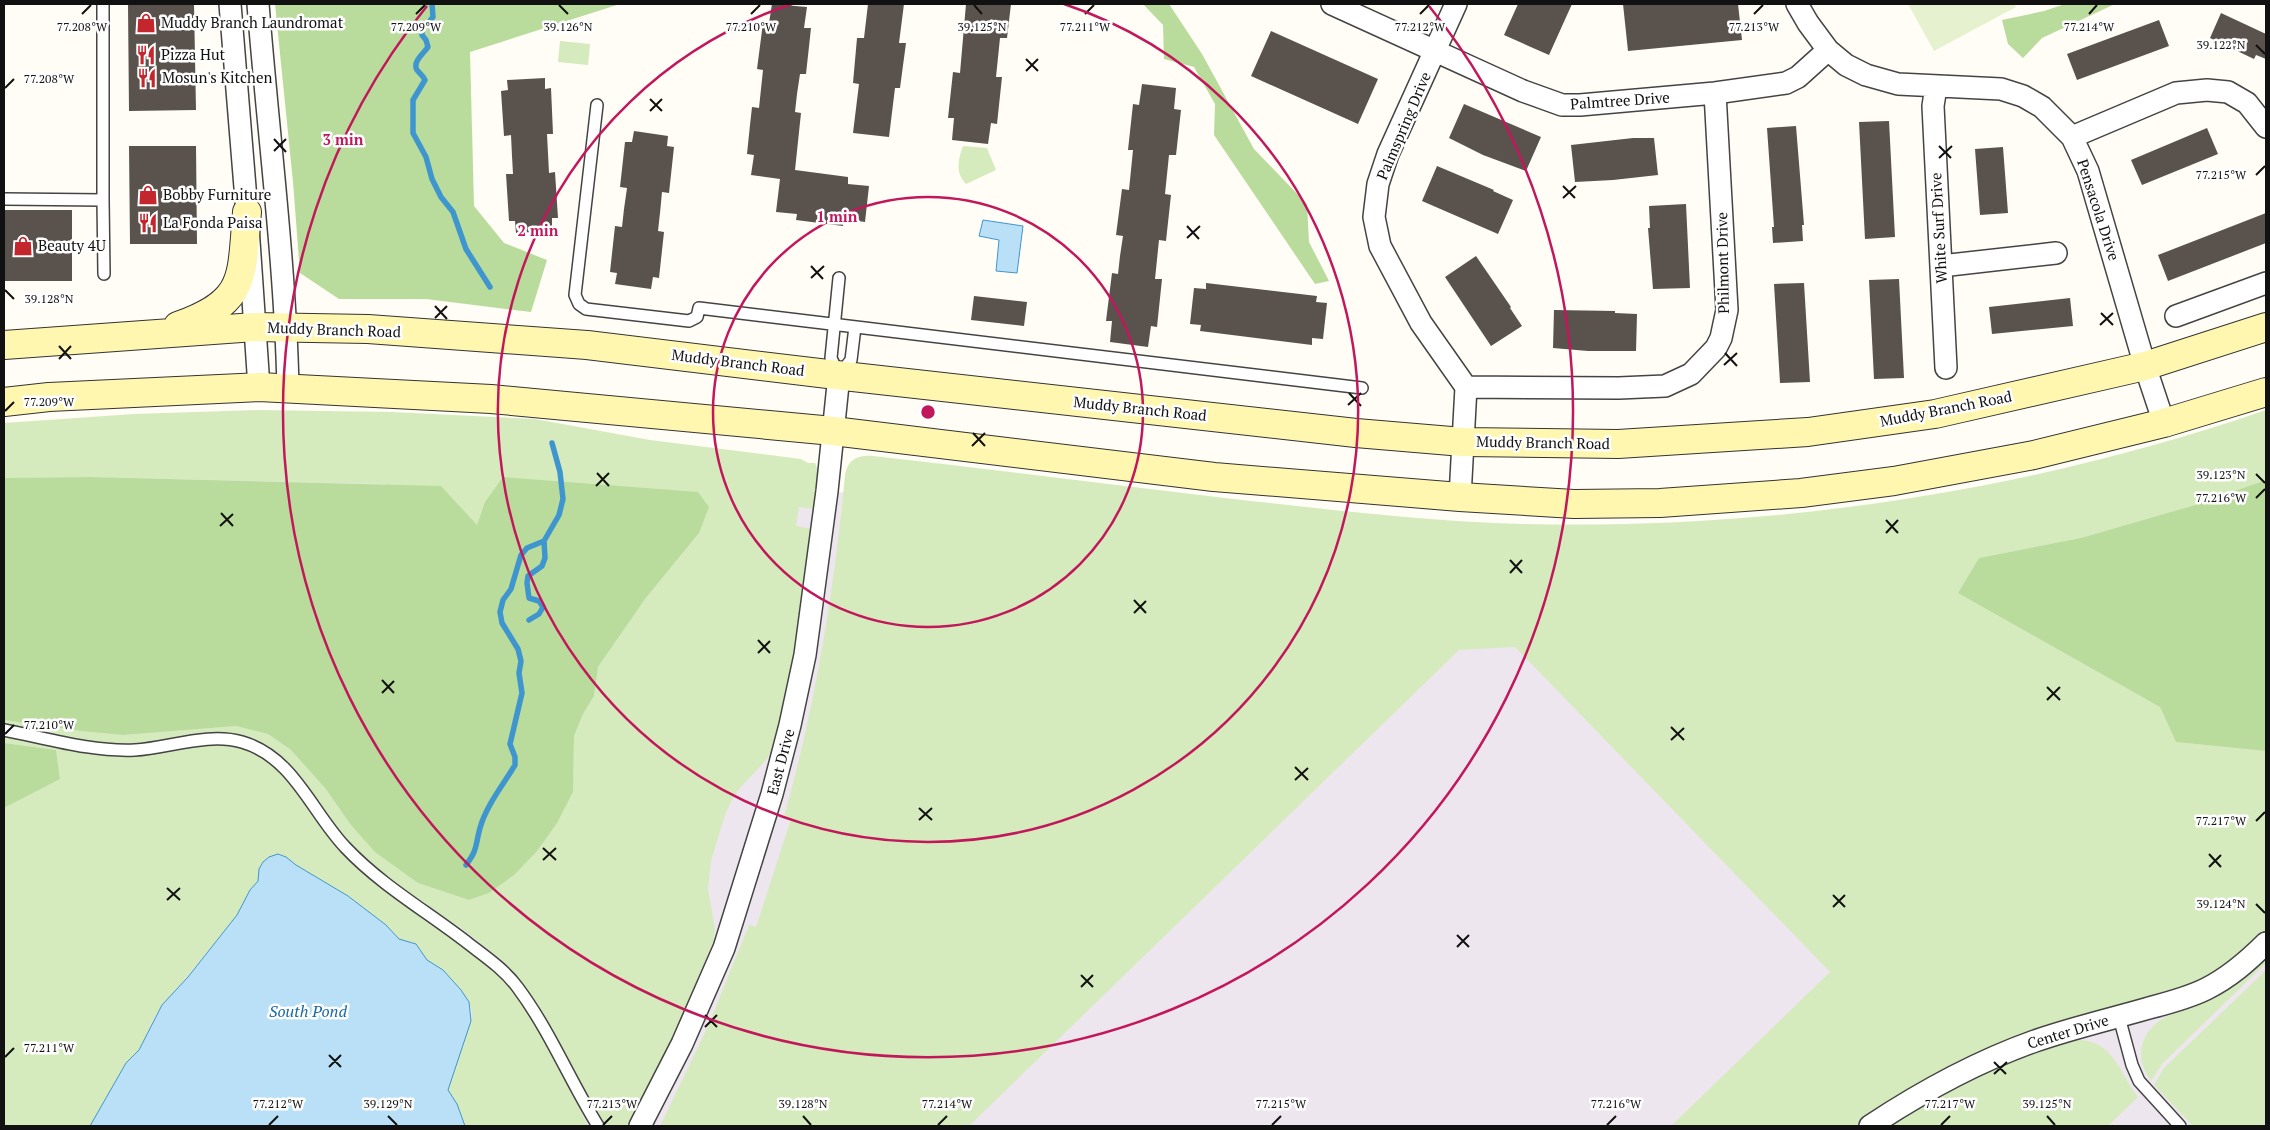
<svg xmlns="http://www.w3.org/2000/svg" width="2270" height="1130" font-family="'PT Serif',serif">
<rect width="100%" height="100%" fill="#fffdf5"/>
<path fill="#eee6ef" d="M2266,459V1126H4V464L799,488L1539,563Z"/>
<path fill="#d5ebbd" d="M560,41L590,44L588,65L558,62Z
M963,146L987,148L996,170L966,184C955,173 958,159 963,146Z
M258,410L392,412L535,419L650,440L801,459L808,463H815C822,476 817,495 815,509L799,507L796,526L812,529L791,672L774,747L767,759L739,789L731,802L725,815L711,861L708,889L715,929L713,942L667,1052L629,1126H605L601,1121C585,1093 569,1064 554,1036C544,1019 535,1001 523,985C475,924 395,895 343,837C313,803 295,751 248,738C215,728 167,744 131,744C89,744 45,733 4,726V720L81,731L123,735L236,726L268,734L291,750L325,788L351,825L418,883L469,900L489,893L573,792L574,736L583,714L594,696L598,667L645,599L699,533L485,502L477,525L385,484L90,477L4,478V423L134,414Z
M2266,410V480L2195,505L2081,538L1979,558L1958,593L2160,707L2176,742L2266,751V931L2244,952L2212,976L1862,1121L1856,1126H1671L1830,972L1515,647L1459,650L969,1126H660L708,1026L749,925L756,927L791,819L784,816C816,704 834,590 845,475C848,459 858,455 873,456C990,469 1108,484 1225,498C1323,509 1422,521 1521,524C1773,530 2028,492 2266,410Z
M4,735L152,754L209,743L224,744L247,749L271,761L289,781L331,839L489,966C536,1009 560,1071 588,1126H465L459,1108L448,1090L471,1021L472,1012L469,1002L443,970L427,960L411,942L399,939L394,935L386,925L348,896L296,865L286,857L259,874L258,881L237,915L155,1016L139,1050L126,1063L90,1126H4V808L60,779L56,750L4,743Z
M2266,958V963L2162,1064L2151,1081C2143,1069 2138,1056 2143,1042C2153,1013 2187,1011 2211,999C2233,988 2249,975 2266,958Z
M2266,970V1126H2193L2154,1085L2164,1068Z
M2079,1040C2114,1041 2120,1074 2138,1097L2108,1126H1891C1939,1093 2021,1049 2079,1040Z"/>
<path fill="#b9dc9c" d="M275,4H620L470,52L474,206L504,243L547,260L531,312L426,299H339L300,273L293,182Z
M1143,4H1169L1202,54L1254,149L1307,204L1309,242L1329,281L1315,284L1214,135L1215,104L1194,67L1164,59L1163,25Z
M2065,4H2115L2042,38L2023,58L2008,44L2002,20L2044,11Z
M90,477L441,486L477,525L485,502L503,477L698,492L709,507L699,533L645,599L598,667L594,696L583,714L574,736L573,792L557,823L537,851L514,875L489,893L469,900L418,883L375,852L351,825L325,788L291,750L268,734L236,726L123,735L81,731L4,720V478Z
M2266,480V751L2176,742L2160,707L1958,593L1979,558L2081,538L2195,505Z
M4,743L56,750L60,779L4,808Z"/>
<path fill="#e6f2cf" d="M1908,4H2014L2016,7L1934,51Z"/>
<path fill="#b9e0f7" stroke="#3f96cf" d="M983,220L1023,226L1017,273L996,271L999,240L979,236Z
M278,854L286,857L296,865L348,896L386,925L399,939L416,944L427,960L443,970L461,990L469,1002L471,1021L448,1090L457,1104L465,1126H90L126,1063L139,1050L162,1005L188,977L237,915L250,890L258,881L259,869L263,862L269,857Z"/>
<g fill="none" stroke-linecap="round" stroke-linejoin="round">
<path stroke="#3f96cf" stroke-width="5.5" d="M432,4L433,17L422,30V35L426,40L428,47C424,53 412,62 417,70C419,73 423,75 425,80L413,100V133L426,157L432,179L441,197L453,212L466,249L490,287
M529,620L539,614L543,607L539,601L529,598L527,583L528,576L542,566L545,558L544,541
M466,865C478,849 475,846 480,828C486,806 503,785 515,765V757L510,744L522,693L519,673L521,661L518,649L502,623L500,612L503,600L511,589L521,555L527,548L544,541L559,515L563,499L560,472L552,443"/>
</g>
<path fill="#5a524d" d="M128,4H194L196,110L129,111Z
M772,4L807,7L804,28H811L806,74H800L797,94L795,112L801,113L795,170L848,177V184L869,186L865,222L844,219L843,226L796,220L797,214L776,212L780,179L751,175L754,155L747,154L750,125L752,107L759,108L763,70L757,69L763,23H769Z
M868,4H904L899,43H906L900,88H895L889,137L853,133L859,84L853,83L857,38H864Z
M966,4H1011L1007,38H1000L996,77H1002L997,124L991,123L988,144L952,140L954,118H948L953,72L960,73Z
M1518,4H1572L1549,55L1504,35Z
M1623,4H1738L1742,40L1628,51Z
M2221,13L2266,34V59L2256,55L2254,59L2210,38Z
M2159,20L2169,46L2077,80L2067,54Z
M1271,31L1378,79L1358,124L1251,76Z
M545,78V89L551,88L553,134H547L549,173L555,172L558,218H552V231L516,233L515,221H509L506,174H513L512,156L511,135L504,136L501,91L508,90L507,80Z
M1142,84L1176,88L1174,109L1181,110L1176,155H1169L1165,194L1171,195L1166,241L1159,240L1155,279H1162L1157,327L1151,326L1148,347L1110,342L1112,321H1106L1112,273L1118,274L1120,256L1123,236L1116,235L1122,189L1129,190L1133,150H1128L1133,104L1139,105Z
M1464,104L1541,137L1526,171L1483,155L1449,138Z
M1889,121L1895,237L1865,239L1859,122Z
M1796,126L1804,225H1802L1803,241L1773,243L1772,227H1774L1767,128Z
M2207,128L2218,154L2142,185L2131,160Z
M634,131L668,136L667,146L674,147L669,193L662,192L660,213L658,231L664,232L659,278L653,277L651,289L615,284L617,273L610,272L615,226L622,227L624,209L627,188L620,187L625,142H632Z
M1633,138H1654L1658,175L1613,180L1575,182L1571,145Z
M129,146H196L197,244H130Z
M2003,147L2008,213L1980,215L1975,149Z
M1437,166L1494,190L1493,191L1513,200L1498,234L1422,201Z
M1686,204L1690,288L1653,289L1648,228H1650L1649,206Z
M4,210H72V281H4Z
M2266,213V243L2168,281L2158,255Z
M1476,256L1511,307L1510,308L1522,326L1491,346L1445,277Z
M1899,279L1904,378L1874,379L1869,280Z
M1206,283L1317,296L1316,302L1327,303L1323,339L1312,338V345L1200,331L1201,325L1190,324L1194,288L1206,289Z
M1804,283L1810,382L1780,383L1774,284Z
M974,296L1027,302L1024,326L971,320Z
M2070,298L2073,326L1992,334L1989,307Z
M1554,310L1615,311V313L1637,314L1636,351H1588L1553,348Z"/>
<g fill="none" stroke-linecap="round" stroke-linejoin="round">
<defs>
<path id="lane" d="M597,105L575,295L579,304L586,309L689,321L697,317L699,308L1362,388
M4,199L103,200V4
M103,200L104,274
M839,278L831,358L839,375L851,360L855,327
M4,730C46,738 91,752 135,750C169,748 208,732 242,742C294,757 312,813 346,848C382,886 428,912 469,944C486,957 505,970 518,988C550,1031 570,1081 598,1126
M2119,1017L2132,1065L2139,1081L2180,1126"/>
<path id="street" d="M230,4L247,212L259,387
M258,4C268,132 285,259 288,388
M1332,4L1523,91L1562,105H1580L1715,93L1786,83L1798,77L1828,50
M1456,4L1388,154L1378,184L1374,217L1380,246L1421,323L1466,387L1460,497
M1797,4L1808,23L1828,50L1846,65L1866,75L1898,84L2001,89L2023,96L2042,107L2072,137L2088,171L2145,366L2164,423
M1936,87L1933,106L1946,368
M2072,137L2176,93L2207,90L2228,92L2247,103L2266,127
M1941,266L2056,253
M2176,316L2266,283
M1466,387L1619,388L1665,386L1691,374L1716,348L1721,338L1727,310L1715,93
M640,1126L682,1044L724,948L772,794L790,725L805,655L827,491L839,375
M1870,1126C1923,1091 1976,1062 2035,1041C2072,1028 2111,1019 2149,1008C2168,1003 2188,998 2206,989C2230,977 2248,961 2266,943"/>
<path id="secondary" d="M178,326C248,301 241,278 247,212
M4,345L255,327L368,329L587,345L853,377L1356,433L1463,442L1618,444L1808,432L1935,414L2145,366L2266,327
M4,402L49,397L259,387L491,399L833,431L1214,477L1460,497L1574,504L1660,503L1801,493L1894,481L2034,455L2164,423L2266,392"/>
</defs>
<use href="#lane" stroke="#444" stroke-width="14"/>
<use href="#street" stroke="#444" stroke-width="24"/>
<use href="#secondary" stroke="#333" stroke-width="30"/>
<use href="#lane" stroke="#fff" stroke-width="11"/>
<use href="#street" stroke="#fff" stroke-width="21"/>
<use href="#secondary" stroke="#fff6b0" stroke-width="28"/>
</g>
<path fill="none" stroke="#111" stroke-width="2" d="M559,5L568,14M974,5L982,14M82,14L91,5M416,14L425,5M751,14L760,5M1085,14L1094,5M1420,14L1429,5M1754,14L1763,5M2089,14L2097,5M2256,45L2265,54M1026,59L1038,71M1026,71L1038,59M5,88L14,79M650,99L662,111M650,111L662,99M274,139L286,152M1939,146L1951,158M274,151L286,139M1939,158L1952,146M2256,175L2265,166M1563,186L1575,198M1563,198L1576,186M1187,226L1199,239M1187,238L1200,226M811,266L823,279M811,278L824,266M5,290L14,299M435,306L447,319M2101,313L2113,325M435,318L447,306M2100,325L2113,313M59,346L71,359M1725,353L1737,366M59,359L71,346M1724,365L1737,353M1349,393L1361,406M1348,405L1361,393M5,411L14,402M973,433L985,446M972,446L985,433M597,473L609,486M2256,474L2265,483M596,486L609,473M2256,498L2265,489M221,513L233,526M1886,520L1898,533M220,526L233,514M1886,533L1898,520M1510,560L1522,573M1510,573L1522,560M1134,600L1146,613M1134,613L1146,601M758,640L770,653M758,653L770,641M382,680L394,693M2047,687L2060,700M382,693L394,681M2047,700L2060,687M1671,727L1684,740M5,734L14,725M1671,740L1684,728M1295,767L1308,780M1295,780L1308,768M919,808L932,820M919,820L932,808M2256,821L2265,812M543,848L556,860M2209,854L2221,867M543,860L556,848M2209,867L2221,855M167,888L180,900M1833,895L1845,907M167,900L180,888M2256,904L2265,913M1833,907L1845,895M1457,935L1469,947M1457,947L1469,935M1081,975L1093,987M1081,987L1093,975M705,1015L717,1027M705,1027L717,1015M329,1055L341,1067M5,1057L14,1048M1994,1062L2006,1074M329,1067L341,1055M1994,1074L2007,1062M388,1116L397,1125M803,1116L811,1125M2047,1116L2055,1125M269,1125L278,1116M603,1125L612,1116M938,1125L947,1116M1272,1125L1281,1116M1607,1125L1616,1116M1941,1125L1950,1116"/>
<g fill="none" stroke="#c2185b" stroke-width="2.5">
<circle cx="928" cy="412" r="215"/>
<path d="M1064 4A430 430 0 1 1 792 4"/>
<path d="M1429 6A645 645 0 1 1 427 6"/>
</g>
<defs>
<symbol id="shop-bare" viewBox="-9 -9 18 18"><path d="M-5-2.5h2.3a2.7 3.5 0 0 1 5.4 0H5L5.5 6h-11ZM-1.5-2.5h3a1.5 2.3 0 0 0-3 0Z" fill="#c4262e" stroke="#fff" stroke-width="2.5" paint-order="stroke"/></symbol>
<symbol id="restaurant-bare" viewBox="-9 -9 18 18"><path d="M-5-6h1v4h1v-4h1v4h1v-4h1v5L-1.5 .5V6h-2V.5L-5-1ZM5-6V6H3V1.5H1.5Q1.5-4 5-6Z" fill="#c4262e" stroke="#fff" stroke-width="2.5" paint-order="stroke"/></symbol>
</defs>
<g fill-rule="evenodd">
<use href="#shop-bare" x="132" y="9" width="28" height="28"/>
<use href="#restaurant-bare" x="132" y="41" width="28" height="28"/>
<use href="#restaurant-bare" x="133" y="64" width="28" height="28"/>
<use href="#shop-bare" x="134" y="181" width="28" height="28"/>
<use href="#restaurant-bare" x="134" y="209" width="28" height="28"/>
<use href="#shop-bare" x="9" y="232" width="28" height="28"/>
</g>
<g text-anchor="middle" stroke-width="5" stroke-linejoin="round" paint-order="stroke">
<g font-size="15" fill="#111" stroke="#fff" text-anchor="start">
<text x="161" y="28">Muddy Branch Laundromat</text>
<text x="161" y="60">Pizza Hut</text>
<text x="162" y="83">Mosun's Kitchen</text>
<text x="163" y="200">Bobby Furniture</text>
<text x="163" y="228">La Fonda Paisa</text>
<text x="38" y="251">Beauty 4U</text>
</g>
<g font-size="15" fill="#111" stroke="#fff">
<text transform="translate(1620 101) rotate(-4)" y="5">Palmtree Drive</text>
<text transform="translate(1404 126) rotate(-67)" y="5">Palmspring Drive</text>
<text transform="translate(2098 210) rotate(72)" y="5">Pensacola Drive</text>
<text transform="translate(1939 228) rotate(-93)" y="5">White Surf Drive</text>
<text transform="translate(1723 263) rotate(-91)" y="5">Philmont Drive</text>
<text transform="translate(334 330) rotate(2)" y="5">Muddy Branch Road</text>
<text transform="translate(738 363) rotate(7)" y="5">Muddy Branch Road</text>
<text transform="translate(1140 409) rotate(6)" y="5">Muddy Branch Road</text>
<text transform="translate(1946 409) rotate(-11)" y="5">Muddy Branch Road</text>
<text transform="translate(1543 443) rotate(1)" y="5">Muddy Branch Road</text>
<text transform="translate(781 762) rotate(-75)" y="5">East Drive</text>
<text transform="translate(2068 1032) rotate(-17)" y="5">Center Drive</text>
</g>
<g font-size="16" font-style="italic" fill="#1768a6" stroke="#fff">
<text x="308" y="1017">South Pond</text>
</g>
</g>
<g font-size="12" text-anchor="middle" fill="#111" stroke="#fff" stroke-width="5" stroke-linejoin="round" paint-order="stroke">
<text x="82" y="31">77.208°W</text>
<text x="416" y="31">77.209°W</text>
<text x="751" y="31">77.210°W</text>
<text x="1085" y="31">77.211°W</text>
<text x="1420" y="31">77.212°W</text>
<text x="1754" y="31">77.213°W</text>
<text x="2089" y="31">77.214°W</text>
<text x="568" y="31">39.126°N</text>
<text x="982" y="31">39.125°N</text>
<text x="2221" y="49">39.122°N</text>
<text x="49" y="83">77.208°W</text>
<text x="2221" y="179">77.215°W</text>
<text x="49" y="303">39.128°N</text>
<text x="49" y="406">77.209°W</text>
<text x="2221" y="479">39.123°N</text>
<text x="2221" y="502">77.216°W</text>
<text x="49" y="729">77.210°W</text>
<text x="2221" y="825">77.217°W</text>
<text x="2221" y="908">39.124°N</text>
<text x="49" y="1052">77.211°W</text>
<text x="388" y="1108">39.129°N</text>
<text x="803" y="1108">39.128°N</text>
<text x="2047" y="1108">39.125°N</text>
<text x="278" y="1108">77.212°W</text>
<text x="612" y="1108">77.213°W</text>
<text x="947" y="1108">77.214°W</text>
<text x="1281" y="1108">77.215°W</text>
<text x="1616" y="1108">77.216°W</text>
<text x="1950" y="1108">77.217°W</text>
</g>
<circle cx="928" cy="412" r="8" fill="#c2185b" stroke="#fff" stroke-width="2.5"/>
<g font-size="15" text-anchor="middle" font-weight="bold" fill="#c2185b" stroke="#fff" stroke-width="5" stroke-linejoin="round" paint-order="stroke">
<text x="343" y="145">3 min</text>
<text x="837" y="222">1 min</text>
<text x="538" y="236">2 min</text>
</g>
<rect width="2270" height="1130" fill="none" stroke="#111111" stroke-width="10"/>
</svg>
